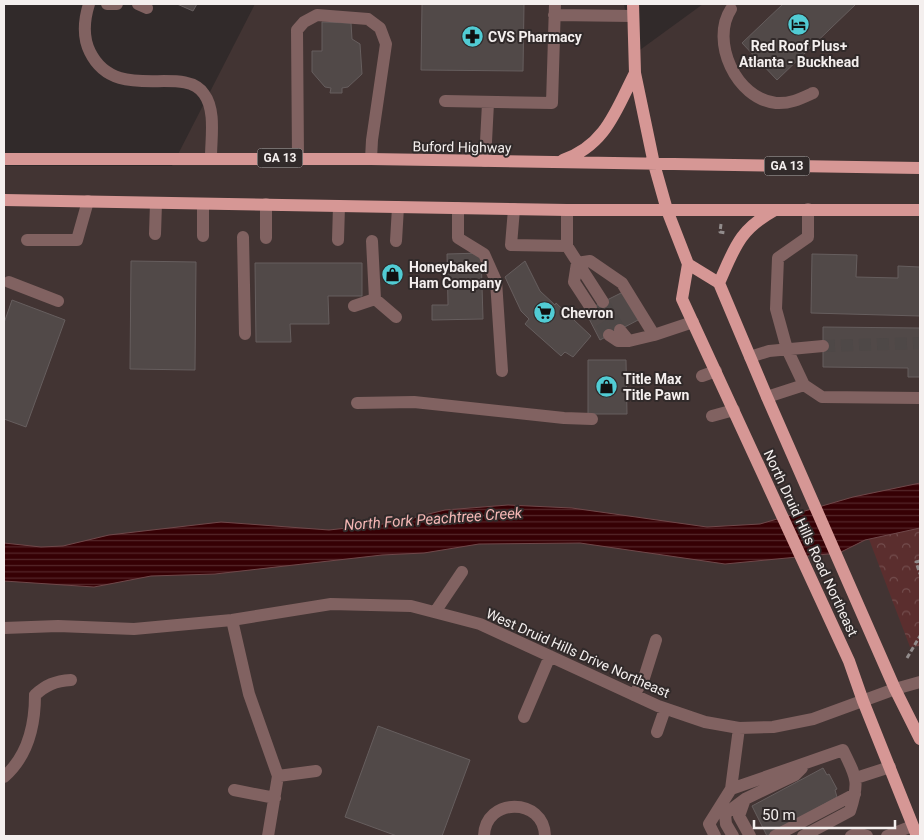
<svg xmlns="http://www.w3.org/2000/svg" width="924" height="840" font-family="Roboto,sans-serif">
<defs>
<pattern id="park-crowns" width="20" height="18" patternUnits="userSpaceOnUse" patternTransform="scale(1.25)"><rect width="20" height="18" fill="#5b2e2e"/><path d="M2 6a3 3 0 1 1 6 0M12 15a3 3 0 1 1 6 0" fill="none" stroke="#734d4d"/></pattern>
<pattern id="water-rules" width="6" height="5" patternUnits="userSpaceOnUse" patternTransform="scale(1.25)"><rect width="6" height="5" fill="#360004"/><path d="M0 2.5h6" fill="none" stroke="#542629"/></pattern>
</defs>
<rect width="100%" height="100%" fill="#312a2a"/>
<path fill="#423433" d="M255,4H624L633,55L703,4H920V836H4V166H172Z"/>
<path fill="url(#park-crowns)" d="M920,483V646L910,647L853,497Z"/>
<path fill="url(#water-rules)" stroke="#6f484a" d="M920,483V528L865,540L839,553L725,564L580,543L479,544L424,553L382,555L215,574L151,576L94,587L4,581V543L41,547L63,546L109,535L221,522L329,530L392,523L445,510L508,505L572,508L707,527L760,524L853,497Z"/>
<path fill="#514948" stroke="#665e5e" d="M177,4H197L193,11Z
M422,4H524L523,71L421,70Z
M783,4H856L777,80L742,43Z
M322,22L351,23L352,39L360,44L362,74L348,87L342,88V93H330L331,88L325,87L312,72V51H322Z
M481,253L483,319L432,320V305H448L447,254Z
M812,254L857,255L856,277L898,278V266L920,267V316L811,313Z
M131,261L196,262L195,370L130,369Z
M525,261L540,291L555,305L556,303L591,336L573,357L565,352L561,356L525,324L529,319L521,311L505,277Z
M255,263H362V296H328L329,324H290L291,342H256Z
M625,291L640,319L600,340L585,311Z
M12,300L65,320L26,427L4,419V323Z
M823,327L920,328V377H908V368L823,367Z
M588,360H626L627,414H588Z
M378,726L470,760L442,836H397L345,817Z
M823,768L827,775L829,774L837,789L835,790L837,797L767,836L752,806Z"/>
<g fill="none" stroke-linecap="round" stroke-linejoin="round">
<path stroke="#4e4847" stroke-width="12" stroke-dasharray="12 6" stroke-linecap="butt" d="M603,302L620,330
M591,308L609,335
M823,346L920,343"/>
<path stroke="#928c8c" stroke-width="3" stroke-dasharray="5 2.5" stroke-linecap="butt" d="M721,224L720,232L726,233
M920,561L916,562L920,574
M907,658L920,636"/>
<path stroke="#816261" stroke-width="12" d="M89,4C84,20 82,36 90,52C116,105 183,63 204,94C216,110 211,138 211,157
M107,4H117
M138,4L147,8
M731,9C710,41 736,99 776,103C790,104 800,99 813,93
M554,15L633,16
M445,101L552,103L555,4
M298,158L297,30L304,22L317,15L368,19L380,28L386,44L372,140L371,159
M485,161L488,103
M203,204V236
M458,208V238L484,254L496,281L502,371
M514,209L511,245L567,246
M808,209V237L778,258L776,309L787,349L804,385L822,397L920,398
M567,210V246L603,302
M155,234L156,203
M243,237L245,334
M266,238V204
M27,240H77L88,201
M338,240L339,206
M372,241L375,299L396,317
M396,241L398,207
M9,282L58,301
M354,306L375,299
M591,308L574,282L577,263L590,261L622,283L654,335L693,322
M620,330L629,341L654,335
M609,335L618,341H629
M750,357L769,351L823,346
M702,376L716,371
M767,397L804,385
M357,403L414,402L564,418L592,419
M712,416L734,410
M435,612L462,572
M232,620L249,694L278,776L268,836
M4,628L58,626L134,629L232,620L331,604L411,606L480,624L658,706L705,722L739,728L773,727L813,719L895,689L920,682
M634,695L644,678L656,640
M524,717L550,656
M657,732L665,709
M278,776L316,771
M4,777C28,756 35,726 35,695C46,685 55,681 71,680
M856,778L890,767
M731,789L843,750C856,777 860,781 850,811L803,836
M234,790L275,798
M484,836C485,797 544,797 545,836
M715,836L709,824L731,789L739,728
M733,836L726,824L725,814L745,799
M750,836L739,816L745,799L795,775L802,768
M775,836L855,794
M851,836L857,833L867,836
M887,836L912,826"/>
<path stroke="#d69795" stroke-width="12" d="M633,4L635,73L654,164L667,210L688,264L682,299L849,661L863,701L917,836
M4,159H371L920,168
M563,160C606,145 616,110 635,73
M4,200L567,210H920
M688,264L719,283L767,397L895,689L920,739
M719,283C735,247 739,230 775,210"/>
</g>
<defs>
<symbol id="hotel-disc" viewBox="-11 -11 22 22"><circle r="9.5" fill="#51ccd4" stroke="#312a2a"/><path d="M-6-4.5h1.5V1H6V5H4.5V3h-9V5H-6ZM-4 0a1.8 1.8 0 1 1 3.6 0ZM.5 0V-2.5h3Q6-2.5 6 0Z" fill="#111"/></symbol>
<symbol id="pharmacy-disc" viewBox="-11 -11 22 22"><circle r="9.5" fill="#51ccd4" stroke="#312a2a"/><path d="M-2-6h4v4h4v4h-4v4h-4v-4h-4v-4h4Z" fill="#111"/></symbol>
<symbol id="shop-disc" viewBox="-11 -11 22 22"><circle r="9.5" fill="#51ccd4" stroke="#312a2a"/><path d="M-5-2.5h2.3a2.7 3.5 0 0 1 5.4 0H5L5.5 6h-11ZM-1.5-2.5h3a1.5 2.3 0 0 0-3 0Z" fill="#111"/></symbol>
<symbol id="supermarket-disc" viewBox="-11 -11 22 22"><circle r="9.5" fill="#51ccd4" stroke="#312a2a"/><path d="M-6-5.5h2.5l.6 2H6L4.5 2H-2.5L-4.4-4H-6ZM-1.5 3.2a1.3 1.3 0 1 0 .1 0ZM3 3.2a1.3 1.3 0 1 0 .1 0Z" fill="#111"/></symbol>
</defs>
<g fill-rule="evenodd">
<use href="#hotel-disc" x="786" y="12" width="25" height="25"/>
<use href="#pharmacy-disc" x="460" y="24" width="25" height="25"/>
<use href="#shop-disc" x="380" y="262" width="25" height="25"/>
<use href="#supermarket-disc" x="532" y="300" width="25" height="25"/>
<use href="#shop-disc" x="594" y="374" width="25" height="25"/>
</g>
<g text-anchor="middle" stroke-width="4" stroke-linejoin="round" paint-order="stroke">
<g fill="#312a2a" stroke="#bab4b3" stroke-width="1">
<rect x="257.5" y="148.5" width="45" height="19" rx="4"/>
<rect x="764.5" y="156.5" width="45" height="19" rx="4"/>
</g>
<g font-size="12" font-weight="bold" fill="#f4efee">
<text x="280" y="162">GA 13</text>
<text x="787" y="170">GA 13</text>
</g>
<g font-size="14" font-weight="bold" fill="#f4efee" stroke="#312a2a" text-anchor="start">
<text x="488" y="42">CVS Pharmacy</text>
<text x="799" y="51" text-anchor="middle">Red Roof Plus+<tspan x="799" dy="16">Atlanta - Buckhead</tspan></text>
<text x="409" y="272">Honeybaked<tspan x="409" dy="16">Ham Company</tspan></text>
<text x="561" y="318">Chevron</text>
<text x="623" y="384">Title Max<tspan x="623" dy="16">Title Pawn</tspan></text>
</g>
<g font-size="14" fill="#f4efee" stroke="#312a2a">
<text transform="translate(462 147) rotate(1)" y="5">Buford Highway</text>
<text transform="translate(811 543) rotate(65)" y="5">North Druid Hills Road Northeast</text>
<text transform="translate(578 653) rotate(24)" y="5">West Druid Hills Drive Northeast</text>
</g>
<g font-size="15" font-style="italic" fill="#f6b8b6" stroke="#312a2a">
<text transform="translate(433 519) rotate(-4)" y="5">North Fork Peachtree Creek</text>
</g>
</g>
<rect width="924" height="840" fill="none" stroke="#f4efee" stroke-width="10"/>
<path d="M754 820v8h141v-8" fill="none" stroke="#f4efee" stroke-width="2.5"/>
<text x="762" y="820" font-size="15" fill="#f4efee" stroke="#312a2a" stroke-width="4" paint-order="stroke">50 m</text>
</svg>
